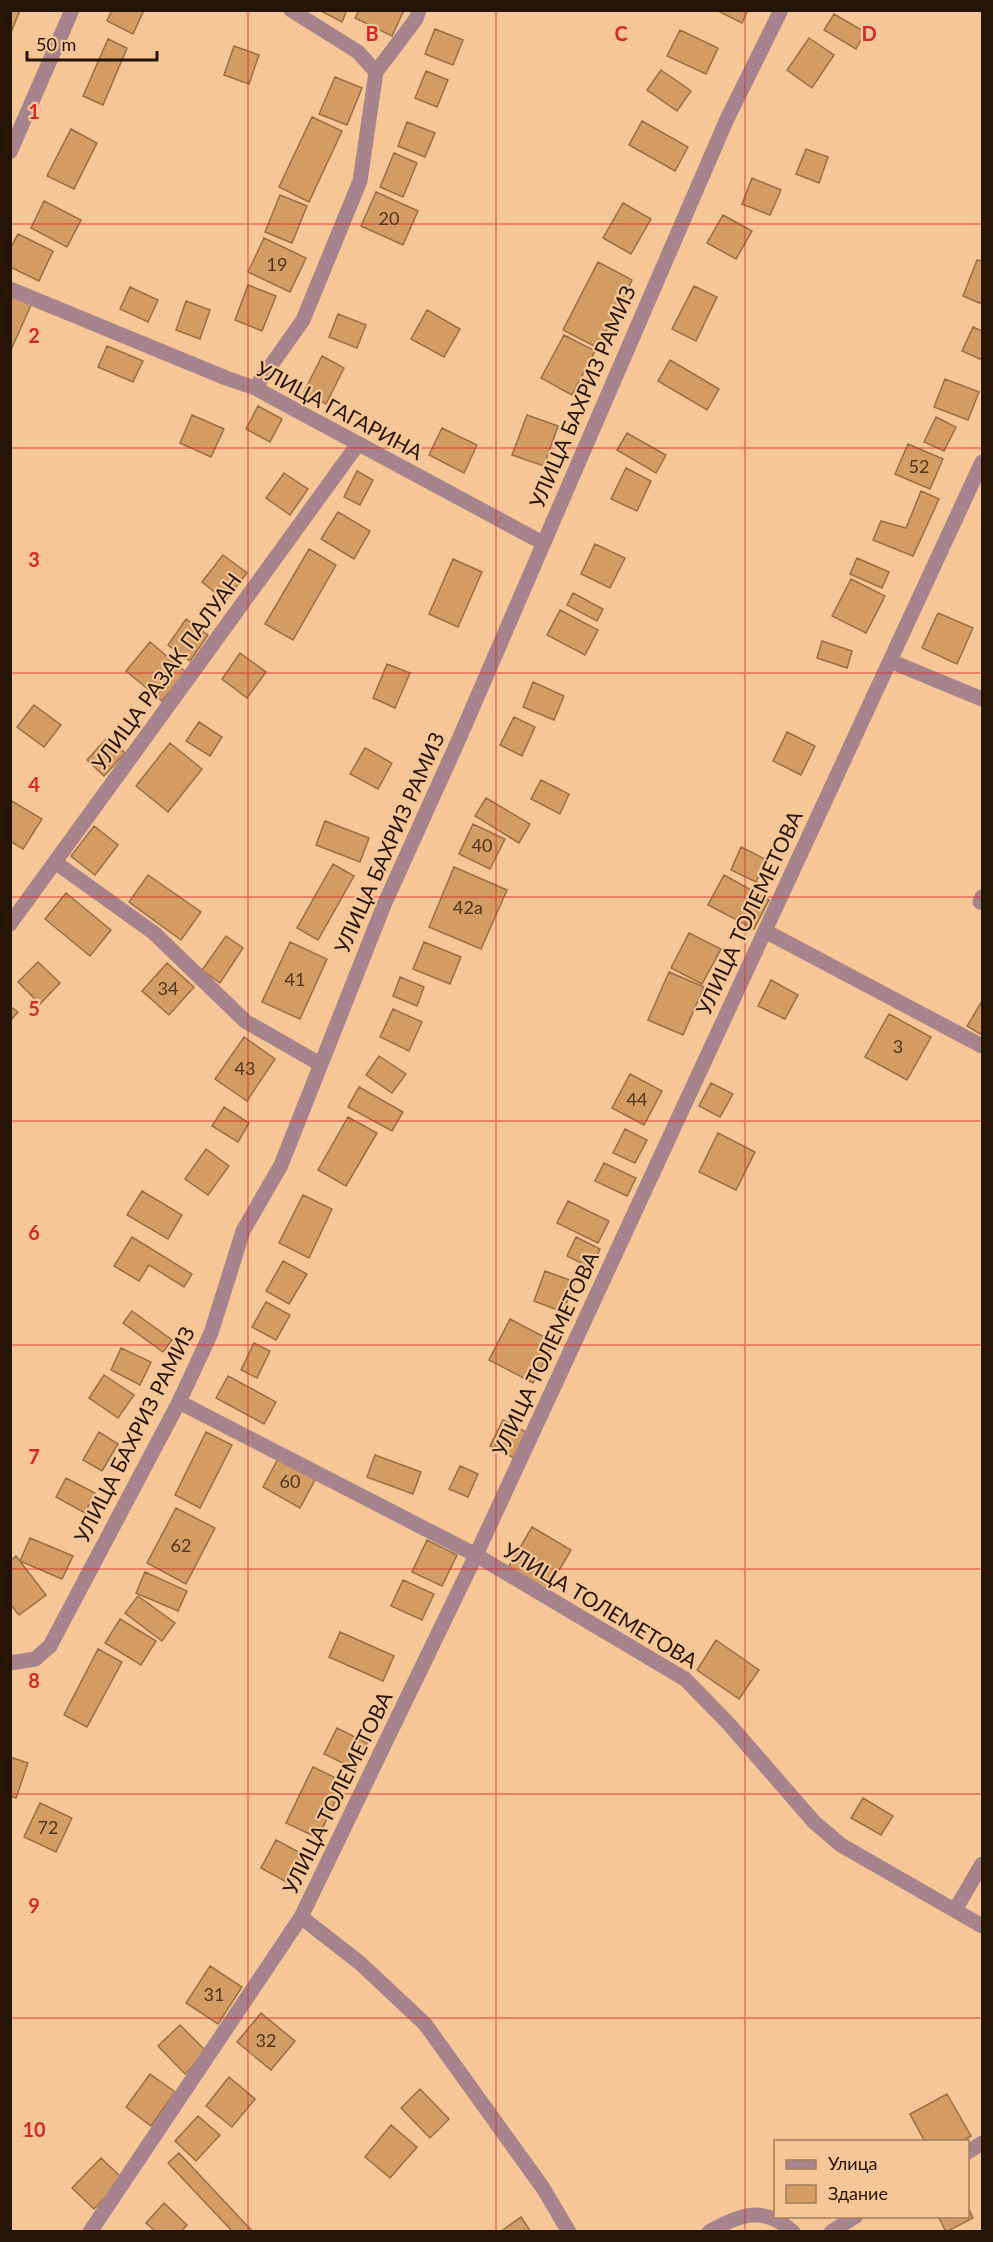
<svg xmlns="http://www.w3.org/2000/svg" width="993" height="2242" font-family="Lato,sans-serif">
<rect width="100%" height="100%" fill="#f6c697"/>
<path fill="#d39c65" stroke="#9b6f42" stroke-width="1.5" d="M10,10H20L10,35Z
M112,10H144L133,34L107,21Z
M319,10H347L342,22Z
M359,10H404L392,36L355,18Z
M716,10H748L742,23Z
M834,14L865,32L856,49L824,30Z
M435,29L463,40L453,65L425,54Z
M680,30L718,48L706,74L667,56Z
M809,38L834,55L812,88L787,70Z
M108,39L127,48L103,105L83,96Z
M234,46L259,55L249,84L224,75Z
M661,70L691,91L677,111L647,90Z
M426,71L448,80L437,107L415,98Z
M335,77L362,88L347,125L319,114Z
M312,117L342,131L309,202L279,187Z
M642,121L688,147L675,171L629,145Z
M407,122L435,133L425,157L398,146Z
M71,129L97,143L74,189L47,176Z
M806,149L828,157L819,183L796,174Z
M394,153L417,163L403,197L380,187Z
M752,178L781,190L770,215L742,204Z
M376,192L418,211L403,245L361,226Z
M280,195L307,206L292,243L265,232Z
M44,201L81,220L67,247L31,228Z
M623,203L651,219L631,254L603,238Z
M723,215L752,231L736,259L707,243Z
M18,234L53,251L39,281L10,267V249Z
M264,238L306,258L290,292L248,272Z
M977,260L982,261V304L963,296Z
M598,262L632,280L598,348L563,330Z
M248,285L276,296L262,331L235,320Z
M694,286L717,297L696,341L672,329Z
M130,287L158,300L148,322L120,309Z
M10,294L32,303L10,352Z
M186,301L210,310L200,339L176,330Z
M427,310L460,329L444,357L411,339Z
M338,314L366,325L357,348L329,337Z
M973,327L982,331V360L962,351Z
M564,335L595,351L572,395L541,378Z
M107,346L143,361L133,382L98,367Z
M322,356L344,368L326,404L304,392Z
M670,360L719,389L707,410L658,381Z
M945,379L979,392L968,420L934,407Z
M258,406L282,419L270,442L246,429Z
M192,415L224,429L211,457L180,443Z
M527,415L558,426L544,466L512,455Z
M936,417L956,427L944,451L924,442Z
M442,428L477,445L464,473L429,455Z
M627,433L666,455L656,473L617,450Z
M908,444L943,459L930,489L895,474Z
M626,468L651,481L637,511L611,499Z
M357,471L373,480L360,505L344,497Z
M284,473L308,489L290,515L266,498Z
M921,491L939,499L913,556L873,540L881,521L906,528Z
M338,512L370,531L354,559L321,539Z
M595,544L625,558L610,588L581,574Z
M309,549L336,565L293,640L265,624Z
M223,555L247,573L225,601L202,582Z
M857,558L889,572L882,588L850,574Z
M453,559L482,572L458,627L429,614Z
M851,579L885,596L866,633L832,616Z
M573,593L603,609L597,621L567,605Z
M560,610L598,630L585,655L547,635Z
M938,613L973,628L957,664L922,648Z
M186,619L208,635L190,661L168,645Z
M822,641L852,651L847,668L817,658Z
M150,642L186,672L162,701L126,671Z
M240,653L266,672L247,698L222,679Z
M387,664L410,673L395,708L373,698Z
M533,682L564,696L554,720L523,707Z
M34,705L61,725L44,747L17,727Z
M514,717L535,727L522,756L500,745Z
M199,722L222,737L210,756L186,741Z
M787,732L815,746L801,775L773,761Z
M108,737L125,753L104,776L87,760Z
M170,743L202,769L168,812L136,786Z
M365,748L392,763L378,789L350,774Z
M541,780L569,794L560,814L531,799Z
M486,798L530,824L519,843L475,816Z
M10,800L42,819L23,849L10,841Z
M325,821L369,838L360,862L316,845Z
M473,824L505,839L490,869L459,854Z
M94,826L118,845L95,875L71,856Z
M741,847L767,860L756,882L731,870Z
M333,864L354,876L318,940L297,928Z
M454,867L507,890L481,949L429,927Z
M148,875L201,912L181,940L129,902Z
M724,875L769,900L754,929L708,905Z
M66,893L111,930L90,956L45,919Z
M689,933L721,949L702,984L671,968Z
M226,936L243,948L220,983L202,970Z
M290,942L327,959L300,1019L262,1002Z
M424,942L461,957L450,984L413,969Z
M38,962L60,983L40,1004L18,982Z
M167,963L194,987L169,1015L142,991Z
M669,972L704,987L683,1035L648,1020Z
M400,977L424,987L417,1006L393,996Z
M771,980L798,995L785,1019L758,1006Z
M982,1001V1035L967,1026Z
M10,1006L18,1012L10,1021Z
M393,1009L422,1022L409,1051L380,1037Z
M889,1014L931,1037L907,1080L865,1057Z
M244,1037L275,1059L247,1101L215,1079Z
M379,1056L406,1074L392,1093L366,1075Z
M630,1074L662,1091L644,1125L612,1108Z
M711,1083L733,1094L720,1117L699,1106Z
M359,1087L403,1112L392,1131L348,1107Z
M224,1107L249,1123L238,1142L212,1126Z
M348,1117L377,1133L346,1186L318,1170Z
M625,1129L647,1140L635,1163L613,1153Z
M718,1133L755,1152L736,1190L699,1172Z
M206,1149L229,1166L208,1195L185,1179Z
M604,1163L636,1178L627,1196L595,1181Z
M142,1191L182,1215L168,1239L127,1215Z
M303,1195L332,1209L309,1258L279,1243Z
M568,1201L609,1221L598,1243L557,1223Z
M132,1237L192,1274L184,1287L149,1265L139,1281L114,1266Z
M576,1237L600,1249L591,1268L567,1256Z
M283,1261L307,1274L289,1304L266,1291Z
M545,1271L575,1282L563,1312L534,1301Z
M266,1302L290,1315L276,1340L252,1327Z
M132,1311L172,1340L163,1352L123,1323Z
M510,1319L554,1342L533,1383L489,1360Z
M254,1343L270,1351L257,1378L241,1370Z
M121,1348L151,1362L140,1385L111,1370Z
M104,1375L134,1395L118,1418L89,1398Z
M228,1376L276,1402L264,1424L216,1398Z
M503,1420L526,1432L514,1458L490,1446Z
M99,1432L118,1444L102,1471L83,1460Z
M206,1432L232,1445L200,1508L175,1495Z
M375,1455L421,1472L413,1494L367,1477Z
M279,1457L316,1478L300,1508L263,1487Z
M460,1466L478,1474L468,1497L449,1489Z
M66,1478L95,1493L85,1513L56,1497Z
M176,1508L215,1528L186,1584L147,1563Z
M532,1527L571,1550L547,1591L508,1568Z
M30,1538L73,1556L62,1579L20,1561Z
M427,1540L457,1555L442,1586L412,1572Z
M16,1556L46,1595L19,1615L10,1604V1561Z
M145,1572L187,1591L178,1611L136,1593Z
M403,1580L434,1594L422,1620L391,1606Z
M138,1596L175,1623L162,1641L125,1613Z
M120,1619L156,1641L141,1665L105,1643Z
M340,1632L394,1656L383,1681L329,1657Z
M716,1640L759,1670L739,1699L697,1670Z
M98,1649L122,1662L87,1727L64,1715Z
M337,1728L367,1743L355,1769L324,1754Z
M10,1757L28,1763L16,1798L10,1796Z
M313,1767L344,1782L318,1838L286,1823Z
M863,1798L893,1816L881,1835L851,1818Z
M40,1803L72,1818L56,1852L24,1837Z
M276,1840L306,1856L290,1884L261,1868Z
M210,1966L242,1987L218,2024L186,2003Z
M261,2013L295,2041L271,2070L237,2042Z
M180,2025L207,2052L185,2074L158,2046Z
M150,2074L175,2092L151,2126L126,2107Z
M229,2077L255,2099L232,2127L206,2106Z
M420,2089L449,2119L430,2138L401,2108Z
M947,2094L971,2136L961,2142H925L910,2114Z
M198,2116L220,2135L196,2161L175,2141Z
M391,2125L417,2147L390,2178L365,2157Z
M179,2153L253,2232H233L168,2163Z
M101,2158L123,2179L94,2209L72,2188Z
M164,2203L187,2225L181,2232H156L146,2223Z
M968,2207L973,2218L946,2232L938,2216H968Z
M521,2217L531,2232H500Z"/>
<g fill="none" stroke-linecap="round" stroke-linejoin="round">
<path stroke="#a7848b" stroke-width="15" d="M376,72L416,19L419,10
M10,152L72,10
M10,289L226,378L255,388L543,543
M255,388L303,320L360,181L376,72L358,52L291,10
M890,661L982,699
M55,862L154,933L245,1021L320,1064
M980,902L982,897
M10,924L358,444
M765,931L982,1046
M179,1402L476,1555L685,1679L728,1723L814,1822L841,1845L982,1926
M10,1663L35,1659L50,1646L179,1402L211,1333L243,1231L281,1165L384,905L459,739L727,119L781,10
M955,1910L982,1864
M301,1917L360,1963L425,2024L543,2188L569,2232
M968,2152L982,2143
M90,2232L301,1917L476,1555L982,462
M709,2232C740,2214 764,2205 793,2232
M831,2232L856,2216"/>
</g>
<path fill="none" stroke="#d62828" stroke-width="1.5" stroke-opacity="0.55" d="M248,10V2232M496,10V2232M745,10V2232M10,224H982M10,448H982M10,673H982M10,897H982M10,1121H982M10,1345H982M10,1569H982M10,1794H982M10,2018H982"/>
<g text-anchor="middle" stroke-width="4.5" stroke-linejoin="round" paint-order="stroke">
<g font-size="18" fill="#50361c">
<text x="389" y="225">20</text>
<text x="277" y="271">19</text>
<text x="919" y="473">52</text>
<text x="482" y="852">40</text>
<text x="468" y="914">42а</text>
<text x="295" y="986">41</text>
<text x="168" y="995">34</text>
<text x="898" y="1053">3</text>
<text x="245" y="1075">43</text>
<text x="637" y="1106">44</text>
<text x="290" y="1488">60</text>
<text x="181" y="1552">62</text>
<text x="48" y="1834">72</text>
<text x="214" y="2001">31</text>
<text x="266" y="2047">32</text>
</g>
<g font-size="21" fill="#251403" stroke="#f6c697">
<text transform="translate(583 397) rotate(-67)" y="7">УЛИЦА БАХРИЗ РАМИЗ</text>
<text transform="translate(339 411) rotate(28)" y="7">УЛИЦА ГАГАРИНА</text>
<text transform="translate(167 672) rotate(-54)" y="7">УЛИЦА РАЗАК ПАЛУАН</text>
<text transform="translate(390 843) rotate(-66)" y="7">УЛИЦА БАХРИЗ РАМИЗ</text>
<text transform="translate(750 913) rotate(-65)" y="7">УЛИЦА ТОЛЕМЕТОВА</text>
<text transform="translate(546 1354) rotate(-65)" y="7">УЛИЦА ТОЛЕМЕТОВА</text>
<text transform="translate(135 1435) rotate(-63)" y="7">УЛИЦА БАХРИЗ РАМИЗ</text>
<text transform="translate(600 1606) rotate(31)" y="7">УЛИЦА ТОЛЕМЕТОВА</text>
<text transform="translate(338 1793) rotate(-64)" y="7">УЛИЦА ТОЛЕМЕТОВА</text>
</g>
</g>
<g font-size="20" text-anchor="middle" font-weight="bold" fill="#d62828" stroke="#f6c697" stroke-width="4.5" stroke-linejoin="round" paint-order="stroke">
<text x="372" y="41">B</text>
<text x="621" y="41">C</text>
<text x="869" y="41">D</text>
<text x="34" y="119">1</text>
<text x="34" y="343">2</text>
<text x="34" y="567">3</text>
<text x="34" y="792">4</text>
<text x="34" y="1016">5</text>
<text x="34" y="1240">6</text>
<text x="34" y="1464">7</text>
<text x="34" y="1688">8</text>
<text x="34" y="1913">9</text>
<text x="34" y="2137">10</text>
</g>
<rect width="993" height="2242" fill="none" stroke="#251403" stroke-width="24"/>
<rect x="774" y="2140" width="195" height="78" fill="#f6c697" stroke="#a27f5c" stroke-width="1.5"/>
<rect x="786" y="2160" width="30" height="9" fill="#a7848b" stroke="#a27f5c" stroke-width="1.5"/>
<text x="828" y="2170" font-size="18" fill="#251403">Улица</text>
<rect x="786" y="2185" width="30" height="18" fill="#d39c65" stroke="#a27f5c" stroke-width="1.5"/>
<text x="828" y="2200" font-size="18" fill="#251403">Здание</text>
<path d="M27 51v9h130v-9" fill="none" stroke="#251403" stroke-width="3"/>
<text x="36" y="51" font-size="18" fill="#251403" stroke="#f6c697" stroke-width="4.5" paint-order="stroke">50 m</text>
</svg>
